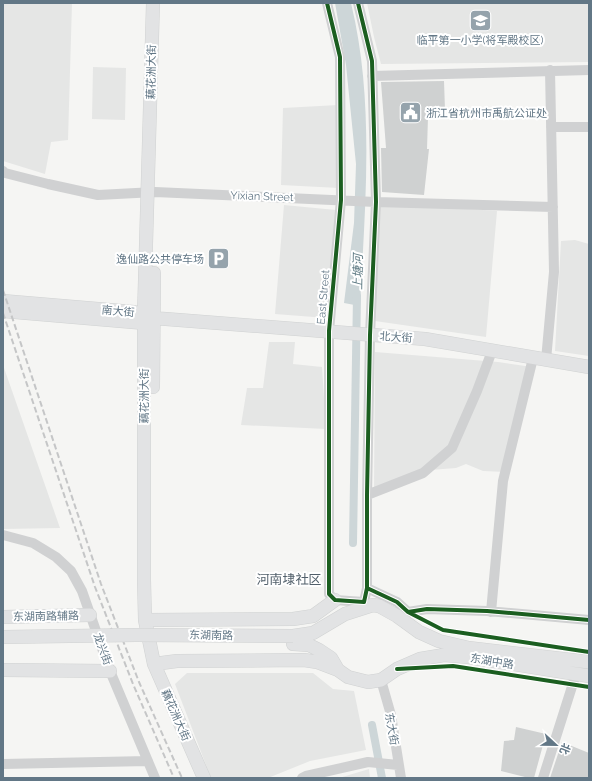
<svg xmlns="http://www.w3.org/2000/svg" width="592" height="781" font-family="Raleway,'Noto Sans SC',sans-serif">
<rect width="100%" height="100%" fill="#f5f5f3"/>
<path fill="#e5e6e5" d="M3,3H72L68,140L51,142L45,174L3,161Z
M367,3H589V62L381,64L374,37Z
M93,67L126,68L125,120L92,119Z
M338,105L339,188L281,185L283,108Z
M380,203L497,211L486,337L375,321Z
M284,205L336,210L327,318L275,314Z
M575,240L589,244V356L555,351L561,241Z
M269,342H295L293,364L322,367L326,429L241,425L247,388H263Z
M375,352L498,362L532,367L506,472L483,471L466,464L456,468L430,470L374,492Z
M3,365L60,528L3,529Z
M187,673H313L333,689L354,691L366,750L310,761L268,778H211L175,684Z
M369,769L370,778H339Z"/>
<path fill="#cdd6d8" d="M335,3H351C375,102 365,205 360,306L344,303L354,223L356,164L346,65Z"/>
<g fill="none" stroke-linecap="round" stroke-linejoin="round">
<path stroke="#cdd6d8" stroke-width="8" d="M353,543L357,296
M372,725L382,778"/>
</g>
<path fill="#cfd1d1" d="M444,81L445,110L428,117L427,149H429L424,195L382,192L381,148H386L381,82Z
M516,727L546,734L534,778H529L501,771L504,741L514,740Z
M562,742L589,753V778H550Z"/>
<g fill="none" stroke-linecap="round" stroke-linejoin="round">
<defs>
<path id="major" d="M153,3L144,314V580L145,620L154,664L204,778
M3,301L134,312L144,314L153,318L425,339L589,367
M3,311L144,323L152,319
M153,387L154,273
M3,617L90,615
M145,620L293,619L313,616L335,600
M293,636L313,633L345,614L373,605L379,606L397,616L419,632L439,641L469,648L589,662
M293,644L309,645L319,650L331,658L338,670L348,677L368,682L381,680L397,669L420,659L444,655L468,657L589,676
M154,664L177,661L304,660L317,662L338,670
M3,670L110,671"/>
</defs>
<use href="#major" stroke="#d0d2d2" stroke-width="14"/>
<path stroke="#d0d1d2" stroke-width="10" d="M327,3L340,57L341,200L329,331V594L335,600L364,602L367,588V495L370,335L376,202L372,61L358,3
M372,76L589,70
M551,127H589
M3,171L5,173L48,184L98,195L155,192L376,202L553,207
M546,360L554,272L550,70
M367,495L423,473L452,448L477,391L492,351
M3,535L33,543L56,557L71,571L82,591L110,671L155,778
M367,588L397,602L408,612L427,609L487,611L589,620
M491,612L503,481L533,358
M381,680L391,715L401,778
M3,764L148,761
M302,778L306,776L368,762L398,765
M543,778L576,674"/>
<use href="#major" stroke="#e2e3e4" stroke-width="13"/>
<path stroke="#c5c6c7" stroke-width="2" stroke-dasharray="6 3" stroke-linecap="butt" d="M3,290L101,584L139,682L182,778
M3,313L95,587L133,684L174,778"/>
<defs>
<path id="major-bridge" d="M3,637L136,635L293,636"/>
</defs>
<use href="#major-bridge" stroke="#d0d2d2" stroke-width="14" stroke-linecap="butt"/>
<use href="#major-bridge" stroke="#e2e3e4" stroke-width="13"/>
<defs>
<path id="cycleway" d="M327,3L340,57L341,200L329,331V594L335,600L364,602L367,588V495L370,335L376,202L372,61L358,3
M367,588L397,602L408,612L443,630L589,652
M408,612L427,609L487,611L589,620
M397,669L453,666L589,687"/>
</defs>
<use href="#cycleway" stroke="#fff" stroke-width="6"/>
<use href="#cycleway" stroke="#1b5e20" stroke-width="4"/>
</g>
<defs>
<symbol id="school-square" viewBox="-11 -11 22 22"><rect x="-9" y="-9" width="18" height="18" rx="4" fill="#95a3ac" stroke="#fff"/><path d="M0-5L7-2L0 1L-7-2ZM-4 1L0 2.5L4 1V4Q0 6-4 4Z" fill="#fff"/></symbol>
<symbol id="civic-square" viewBox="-11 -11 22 22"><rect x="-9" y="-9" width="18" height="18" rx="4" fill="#95a3ac" stroke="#fff"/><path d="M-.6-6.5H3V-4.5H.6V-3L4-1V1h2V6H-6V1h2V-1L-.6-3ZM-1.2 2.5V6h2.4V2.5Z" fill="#fff"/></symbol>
<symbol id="parking-square" viewBox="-11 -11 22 22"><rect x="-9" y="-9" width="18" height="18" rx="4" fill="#95a3ac" stroke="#fff"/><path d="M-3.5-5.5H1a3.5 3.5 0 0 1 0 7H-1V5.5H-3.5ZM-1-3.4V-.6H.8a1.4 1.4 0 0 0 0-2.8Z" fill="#fff"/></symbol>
</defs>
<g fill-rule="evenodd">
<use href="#school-square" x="468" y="8" width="25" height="25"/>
<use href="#civic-square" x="398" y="100" width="25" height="25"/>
<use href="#parking-square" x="206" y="246" width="25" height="25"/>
</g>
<g text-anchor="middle" stroke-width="4" stroke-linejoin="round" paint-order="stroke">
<g font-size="11" fill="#627786" stroke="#fff">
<text x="480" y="44">临平第一小学(将军殿校区)</text>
<text x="426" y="117" text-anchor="start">浙江省杭州市禹航公证处</text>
<text x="204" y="263" text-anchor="end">逸仙路公共停车场</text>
</g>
<g font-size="11" fill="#627786" stroke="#fff">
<text transform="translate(151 72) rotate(-89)" y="4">藕花洲大街</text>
<text transform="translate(262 196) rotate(2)" y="4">Yixian Street</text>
<text transform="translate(323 297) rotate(-85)" y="4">East Street</text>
<text transform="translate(118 311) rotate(5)" y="4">南大街</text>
<text transform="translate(396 337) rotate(4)" y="4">北大街</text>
<text transform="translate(144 396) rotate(-90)" y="4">藕花洲大街</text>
<text transform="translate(46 616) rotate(-1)" y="4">东湖南路辅路</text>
<text transform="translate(211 635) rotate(1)" y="4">东湖南路</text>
<text transform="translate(103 649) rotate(70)" y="4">龙兴街</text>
<text transform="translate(492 661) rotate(9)" y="4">东湖中路</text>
<text transform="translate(176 715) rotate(66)" y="4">藕花洲大街</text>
<text transform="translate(392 729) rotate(80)" y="4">东大街</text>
</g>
<g font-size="12" font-style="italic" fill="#5e7a83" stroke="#fff">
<text transform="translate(358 272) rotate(-89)" y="4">上塘河</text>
</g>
<g font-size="13" fill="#515f6a" stroke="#fff">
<text x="289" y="584">河南埭社区</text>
</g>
</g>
<rect width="592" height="781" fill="none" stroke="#627786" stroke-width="8"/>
<g transform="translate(556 745) rotate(112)" stroke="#ffffff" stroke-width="3" paint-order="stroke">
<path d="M0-3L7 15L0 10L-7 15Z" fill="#627786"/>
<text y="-6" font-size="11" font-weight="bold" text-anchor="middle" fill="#627786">北</text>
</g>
</svg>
